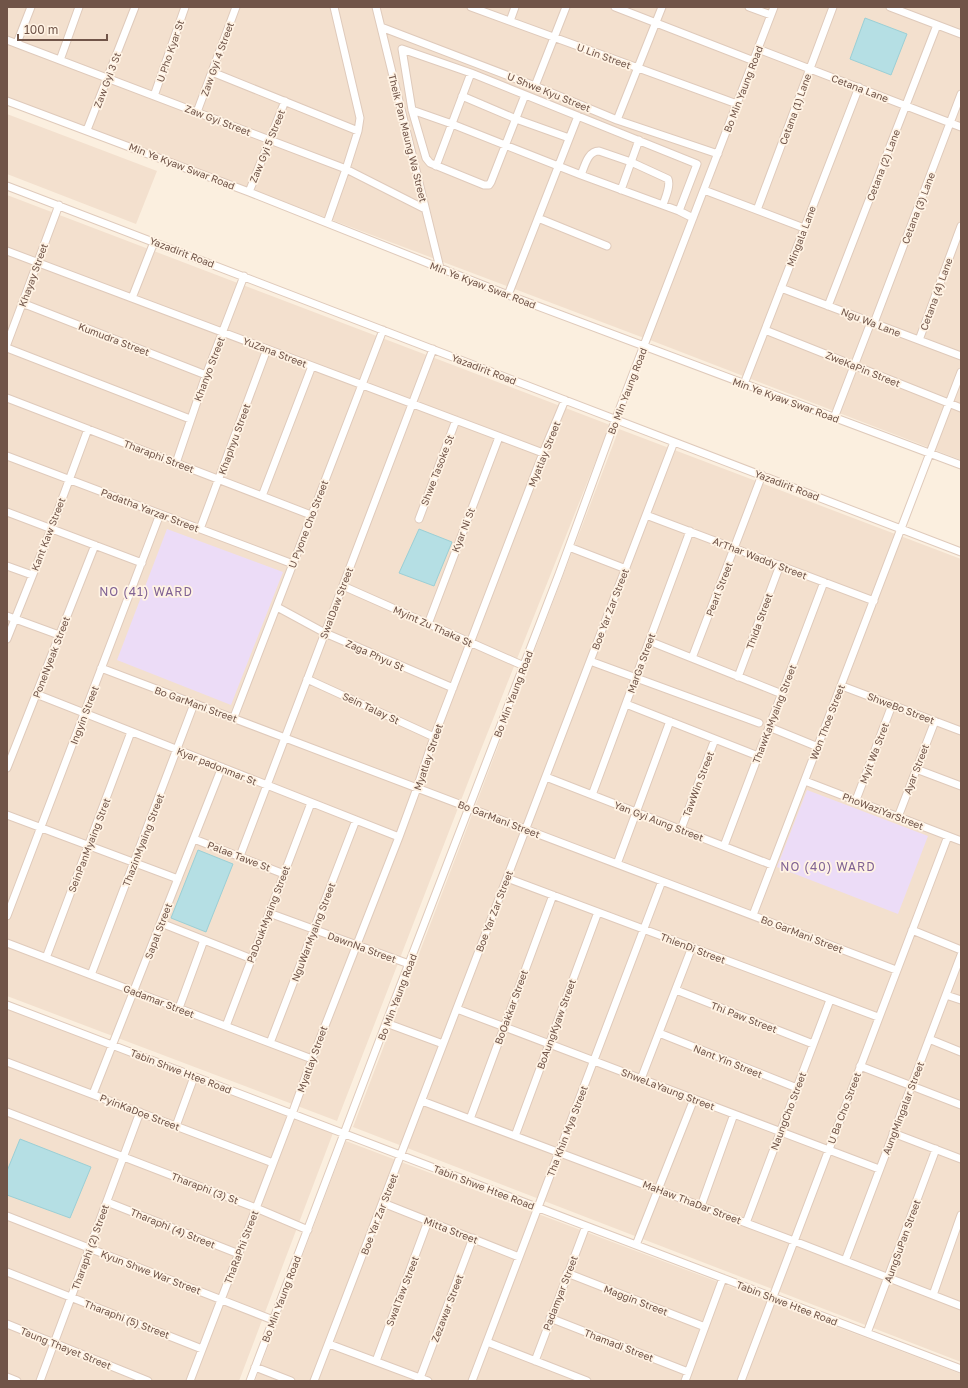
<svg xmlns="http://www.w3.org/2000/svg" width="968" height="1388" font-family="'Golos Text',sans-serif">
<rect width="100%" height="100%" fill="#fbefdf"/>
<path fill="#f3e0ce" d="M7,7H770L644,338L7,97Z
M778,7H961V460L650,340Z
M7,114L157,171L136,224L7,174Z
M7,195L610,425L472,772L337,1121L7,996Z
M619,429L961,559V1362L353,1127Z
M7,1009L333,1133L239,1381H7Z
M346,1141L961,1374V1381H255Z"/>
<path fill="#ecdcf7" d="M167,529L283,572L231,705L117,660Z
M807,790L928,836L898,914L777,867Z"/>
<path fill="#b5dfe4" stroke="#9bcfd5" d="M865,18L907,34L891,75L850,59Z
M419,529L452,542L434,586L399,573Z
M198,850L233,864L206,932L171,918Z
M20,1139L91,1167L70,1218L7,1195V1171Z"/>
<g fill="none" stroke-linecap="round" stroke-linejoin="round">
<defs>
<path id="minor" d="M376,7L440,268
M471,7L737,104
M615,7L754,61
M749,7L771,15
M890,7L961,34
M510,21L515,7
M381,27L535,86L617,120L718,154
M7,40L346,169L425,209
M17,43L31,7
M758,49L961,127
M60,60L79,7
M212,72L358,131
M535,86L566,7
M525,95L491,182L489,185H484L430,163L426,158L412,110L402,49L471,73L697,164L679,211
M154,96L185,7
M462,96L516,119L569,138
M7,101L249,192L508,295L961,465
M412,110L452,124L581,175L679,211L693,218
M197,112L236,7
M617,120L662,7
M87,130L135,7
M436,166L471,73
M581,175C585,165 588,151 599,151L631,162L668,179C671,186 665,198 663,205
M7,186L961,552
M621,190L639,140
M704,190L804,228
M249,192L285,101
M757,210L833,7
M538,218L607,246
M327,223L346,169L358,131L360,118L334,7
M7,251L543,453
M781,288L961,356
M508,295L578,116
M132,298L154,242
M22,303L206,375
M828,306L937,25
M874,323L961,94
M765,330L961,408
M919,340L961,226
M7,344L59,205
M7,348L190,419
M744,384L859,87
M7,398L311,515
M834,418L871,322
M7,456L293,564
M176,463L206,375L244,276
M262,496L312,366
M7,512L142,563
M646,515L874,601
M419,519L456,420
M200,529L267,349
M569,547L626,569
M7,566L32,575
M343,586L524,666
M277,607L325,633L453,688
M7,616L59,635
M428,624L499,437
M7,639L51,529L88,429
M649,641L782,694
M692,658L762,475
M590,661L759,723
M101,668L896,970
M738,677L780,565
M307,679L434,737
M842,686L961,731
M36,694L399,837
M626,704L758,756
M234,717L383,330
M769,727L818,747
M7,768L95,545
M916,769L961,786
M546,777L772,865
M805,781L961,841
M592,795L690,531
M856,800L892,705
M7,815L178,879
M898,817L935,721
M681,829L715,739
M194,839L284,874
M724,846L824,582
M240,856L433,349
M617,864L670,721
M507,878L878,1017
M269,913L409,964
M753,915L961,372
M7,916L160,514
M161,923L252,959
M912,930L961,950
M7,943L312,1059
M46,958L131,732
M91,975L194,704
M676,990L813,1044
M946,995L961,1000
M7,1005L961,1369
M179,1008L204,940
M457,1009L879,1169
M386,1023L443,1044
M226,1026L311,803
M659,1033L797,1088
M929,1039L961,1052
M270,1043L356,820
M7,1062L273,1163
M860,1066L961,1105
M641,1079L692,947
M93,1094L222,767
M422,1101L794,1241L961,1306
M7,1112L256,1208L308,1230
M470,1119L553,895
M176,1126L194,1077
M893,1133L961,1159
M515,1136L598,912
M107,1202L239,1254
M383,1203L519,1257
M701,1206L734,1114
M7,1216L273,1320
M746,1223L830,1000
M636,1245L694,1099
M845,1261L961,955
M7,1272L202,1349
M567,1273L705,1327
M933,1295L961,1215
M550,1318L688,1372
M7,1324L148,1381
M867,1333L936,1149
M487,1342L587,1381
M329,1344L428,1381
M376,1361L428,1221
M535,1361L586,1226
M255,1367L291,1381
M7,1377L17,1381
M420,1378L473,1238
M40,1381L140,1112
M190,1381L292,1114L312,1059L399,837L417,788L434,737L543,453L565,400
M250,1381L386,1023L559,574L618,413L774,7
M314,1381L674,442
M472,1381L662,881
M685,1381L723,1278
M741,1381L948,836"/>
</defs>
<use href="#minor" stroke="#dfcabb" stroke-width="9"/>
<use href="#minor" stroke="#fff" stroke-width="7"/>
</g>
<g text-anchor="middle" stroke-width="3.5" stroke-linejoin="round" paint-order="stroke">
<g font-size="10" fill="#705448" stroke="#fff3e4">
<text transform="translate(170 51) rotate(-71)" y="4">U Pho Kyar St</text>
<text transform="translate(604 56) rotate(20)" y="4">U Lin Street</text>
<text transform="translate(217 59) rotate(-70)" y="4">Zaw Gyi 4 Street</text>
<text transform="translate(107 80) rotate(-69)" y="4">Zaw Gyi 3 St</text>
<text transform="translate(860 88) rotate(21)" y="4">Cetana Lane</text>
<text transform="translate(743 89) rotate(-69)" y="4">Bo Min Yaung Road</text>
<text transform="translate(549 92) rotate(22)" y="4">U Shwe Kyu Street</text>
<text transform="translate(795 109) rotate(-70)" y="4">Cetana (1) Lane</text>
<text transform="translate(218 120) rotate(21)" y="4">Zaw Gyi Street</text>
<text transform="translate(408 138) rotate(76)" y="4">Theik Pan Maung Wa Street</text>
<text transform="translate(267 146) rotate(-68)" y="4">Zaw Gyi 5 Street</text>
<text transform="translate(883 165) rotate(-69)" y="4">Cetana (2) Lane</text>
<text transform="translate(182 166) rotate(21)" y="4">Min Ye Kyaw Swar Road</text>
<text transform="translate(918 208) rotate(-69)" y="4">Cetana (3) Lane</text>
<text transform="translate(801 236) rotate(-69)" y="4">Mingala Lane</text>
<text transform="translate(182 252) rotate(21)" y="4">Yazadirit Road</text>
<text transform="translate(33 275) rotate(-70)" y="4">Khayay Street</text>
<text transform="translate(483 285) rotate(21)" y="4">Min Ye Kyaw Swar Road</text>
<text transform="translate(936 294) rotate(-70)" y="4">Cetana (4) Lane</text>
<text transform="translate(871 322) rotate(21)" y="4">Ngu Wa Lane</text>
<text transform="translate(114 339) rotate(21)" y="4">Kumudra Street</text>
<text transform="translate(275 352) rotate(21)" y="4">YuZana Street</text>
<text transform="translate(209 369) rotate(-69)" y="4">Khanyo Street</text>
<text transform="translate(484 369) rotate(21)" y="4">Yazadirit Road</text>
<text transform="translate(863 369) rotate(22)" y="4">ZweKaPin Street</text>
<text transform="translate(627 391) rotate(-69)" y="4">Bo Min Yaung Road</text>
<text transform="translate(786 400) rotate(20)" y="4">Min Ye Kyaw Swar Road</text>
<text transform="translate(234 439) rotate(-70)" y="4">Khaphyu Street</text>
<text transform="translate(544 454) rotate(-68)" y="4">Myatlay Street</text>
<text transform="translate(159 456) rotate(21)" y="4">Tharaphi Street</text>
<text transform="translate(437 470) rotate(-69)" y="4">Shwe Tasoke St</text>
<text transform="translate(787 485) rotate(21)" y="4">Yazadirit Road</text>
<text transform="translate(150 510) rotate(21)" y="4">Padatha Yarzar Street</text>
<text transform="translate(308 524) rotate(-69)" y="4">U Pyone Cho Street</text>
<text transform="translate(463 530) rotate(-69)" y="4">Kyar Ni St</text>
<text transform="translate(48 534) rotate(-69)" y="4">Kant Kaw Street</text>
<text transform="translate(760 558) rotate(21)" y="4">ArThar Waddy Street</text>
<text transform="translate(719 589) rotate(-69)" y="4">Pearl Street</text>
<text transform="translate(336 603) rotate(-69)" y="4">SwalDaw Street</text>
<text transform="translate(610 609) rotate(-69)" y="4">Boe Yar Zar Street</text>
<text transform="translate(759 621) rotate(-70)" y="4">Thida Street</text>
<text transform="translate(433 626) rotate(24)" y="4">Myint Zu Thaka St</text>
<text transform="translate(375 655) rotate(24)" y="4">Zaga Phyu St</text>
<text transform="translate(51 657) rotate(-69)" y="4">PoneNyeak Street</text>
<text transform="translate(641 663) rotate(-70)" y="4">MarGa Street</text>
<text transform="translate(513 694) rotate(-69)" y="4">Bo Min Yaung Road</text>
<text transform="translate(196 704) rotate(20)" y="4">Bo GarMani Street</text>
<text transform="translate(371 708) rotate(25)" y="4">Sein Talay St</text>
<text transform="translate(901 708) rotate(21)" y="4">ShweBo Street</text>
<text transform="translate(774 714) rotate(-69)" y="4">ThawKaMyaing Street</text>
<text transform="translate(84 715) rotate(-69)" y="4">Ingyin Street</text>
<text transform="translate(827 722) rotate(-69)" y="4">Won Thoe Street</text>
<text transform="translate(874 753) rotate(-69)" y="4">Myit Wa Stret</text>
<text transform="translate(428 757) rotate(-71)" y="4">Myatlay Street</text>
<text transform="translate(217 766) rotate(22)" y="4">Kyar padonmar St</text>
<text transform="translate(916 769) rotate(-69)" y="4">Ayar Street</text>
<text transform="translate(698 784) rotate(-69)" y="4">TawWin Street</text>
<text transform="translate(883 811) rotate(21)" y="4">PhoWaziYarStreet</text>
<text transform="translate(499 819) rotate(21)" y="4">Bo GarMani Street</text>
<text transform="translate(659 821) rotate(21)" y="4">Yan Gyi Aung Street</text>
<text transform="translate(143 840) rotate(-69)" y="4">ThazinMyaing Street</text>
<text transform="translate(89 845) rotate(-69)" y="4">SeinPanMyaing Stret</text>
<text transform="translate(239 856) rotate(21)" y="4">Palae Tawe St</text>
<text transform="translate(494 911) rotate(-69)" y="4">Boe Yar Zar Street</text>
<text transform="translate(268 914) rotate(-69)" y="4">PaDoukMyaing Street</text>
<text transform="translate(158 931) rotate(-69)" y="4">Sapal Street</text>
<text transform="translate(313 932) rotate(-69)" y="4">NguWarMyaing Street</text>
<text transform="translate(802 934) rotate(21)" y="4">Bo GarMani Street</text>
<text transform="translate(362 947) rotate(20)" y="4">DawnNa Street</text>
<text transform="translate(693 948) rotate(21)" y="4">ThienDi Street</text>
<text transform="translate(397 997) rotate(-69)" y="4">Bo Min Yaung Road</text>
<text transform="translate(159 1001) rotate(21)" y="4">Gadamar Street</text>
<text transform="translate(511 1007) rotate(-70)" y="4">BoOakkar Street</text>
<text transform="translate(744 1017) rotate(21)" y="4">Thi Paw Street</text>
<text transform="translate(556 1024) rotate(-70)" y="4">BoAungKyaw Street</text>
<text transform="translate(312 1059) rotate(-70)" y="4">Myatlay Street</text>
<text transform="translate(728 1061) rotate(22)" y="4">Nant Yin Street</text>
<text transform="translate(181 1071) rotate(21)" y="4">Tabin Shwe Htee Road</text>
<text transform="translate(668 1089) rotate(21)" y="4">ShweLaYaung Street</text>
<text transform="translate(844 1108) rotate(-69)" y="4">U Ba Cho Street</text>
<text transform="translate(903 1108) rotate(-69)" y="4">AungMingalar Street</text>
<text transform="translate(788 1111) rotate(-69)" y="4">NaungCho Street</text>
<text transform="translate(140 1112) rotate(21)" y="4">PyinKaDoe Street</text>
<text transform="translate(567 1131) rotate(-69)" y="4">Tha Khin Mya Street</text>
<text transform="translate(484 1187) rotate(21)" y="4">Tabin Shwe Htee Road</text>
<text transform="translate(205 1188) rotate(21)" y="4">Tharaphi (3) St</text>
<text transform="translate(692 1202) rotate(21)" y="4">MaHaw ThaDar Street</text>
<text transform="translate(379 1214) rotate(-69)" y="4">Boe Yar Zar Street</text>
<text transform="translate(173 1228) rotate(22)" y="4">Tharaphi (4) Street</text>
<text transform="translate(451 1230) rotate(21)" y="4">Mitta Street</text>
<text transform="translate(902 1241) rotate(-70)" y="4">AungSuPan Street</text>
<text transform="translate(90 1247) rotate(-70)" y="4">Tharaphi (2) Street</text>
<text transform="translate(241 1247) rotate(-69)" y="4">ThaRaPhi Street</text>
<text transform="translate(151 1272) rotate(21)" y="4">Kyun Shwe War Street</text>
<text transform="translate(402 1291) rotate(-69)" y="4">SwalTaw Street</text>
<text transform="translate(560 1293) rotate(-69)" y="4">Padamyar Street</text>
<text transform="translate(281 1299) rotate(-69)" y="4">Bo Min Yaung Road</text>
<text transform="translate(636 1300) rotate(21)" y="4">Maggin Street</text>
<text transform="translate(787 1303) rotate(21)" y="4">Tabin Shwe Htee Road</text>
<text transform="translate(447 1308) rotate(-69)" y="4">Zezawar Street</text>
<text transform="translate(127 1319) rotate(21)" y="4">Tharaphi (5) Street</text>
<text transform="translate(619 1345) rotate(21)" y="4">Thamadi Street</text>
<text transform="translate(66 1348) rotate(22)" y="4">Taung Thayet Street</text>
</g>
<g font-size="12" letter-spacing="1" fill="#816394" stroke="#fff3e4">
<text x="146" y="596">NO (41) WARD</text>
<text x="828" y="871">NO (40) WARD</text>
</g>
</g>
<rect width="968" height="1388" fill="none" stroke="#705448" stroke-width="16"/>
<path d="M18 34v6h89v-6" fill="none" stroke="#705448" stroke-width="2"/>
<text x="24" y="34" font-size="12" fill="#705448" stroke="#fff3e4" stroke-width="3" paint-order="stroke">100 m</text>
</svg>
